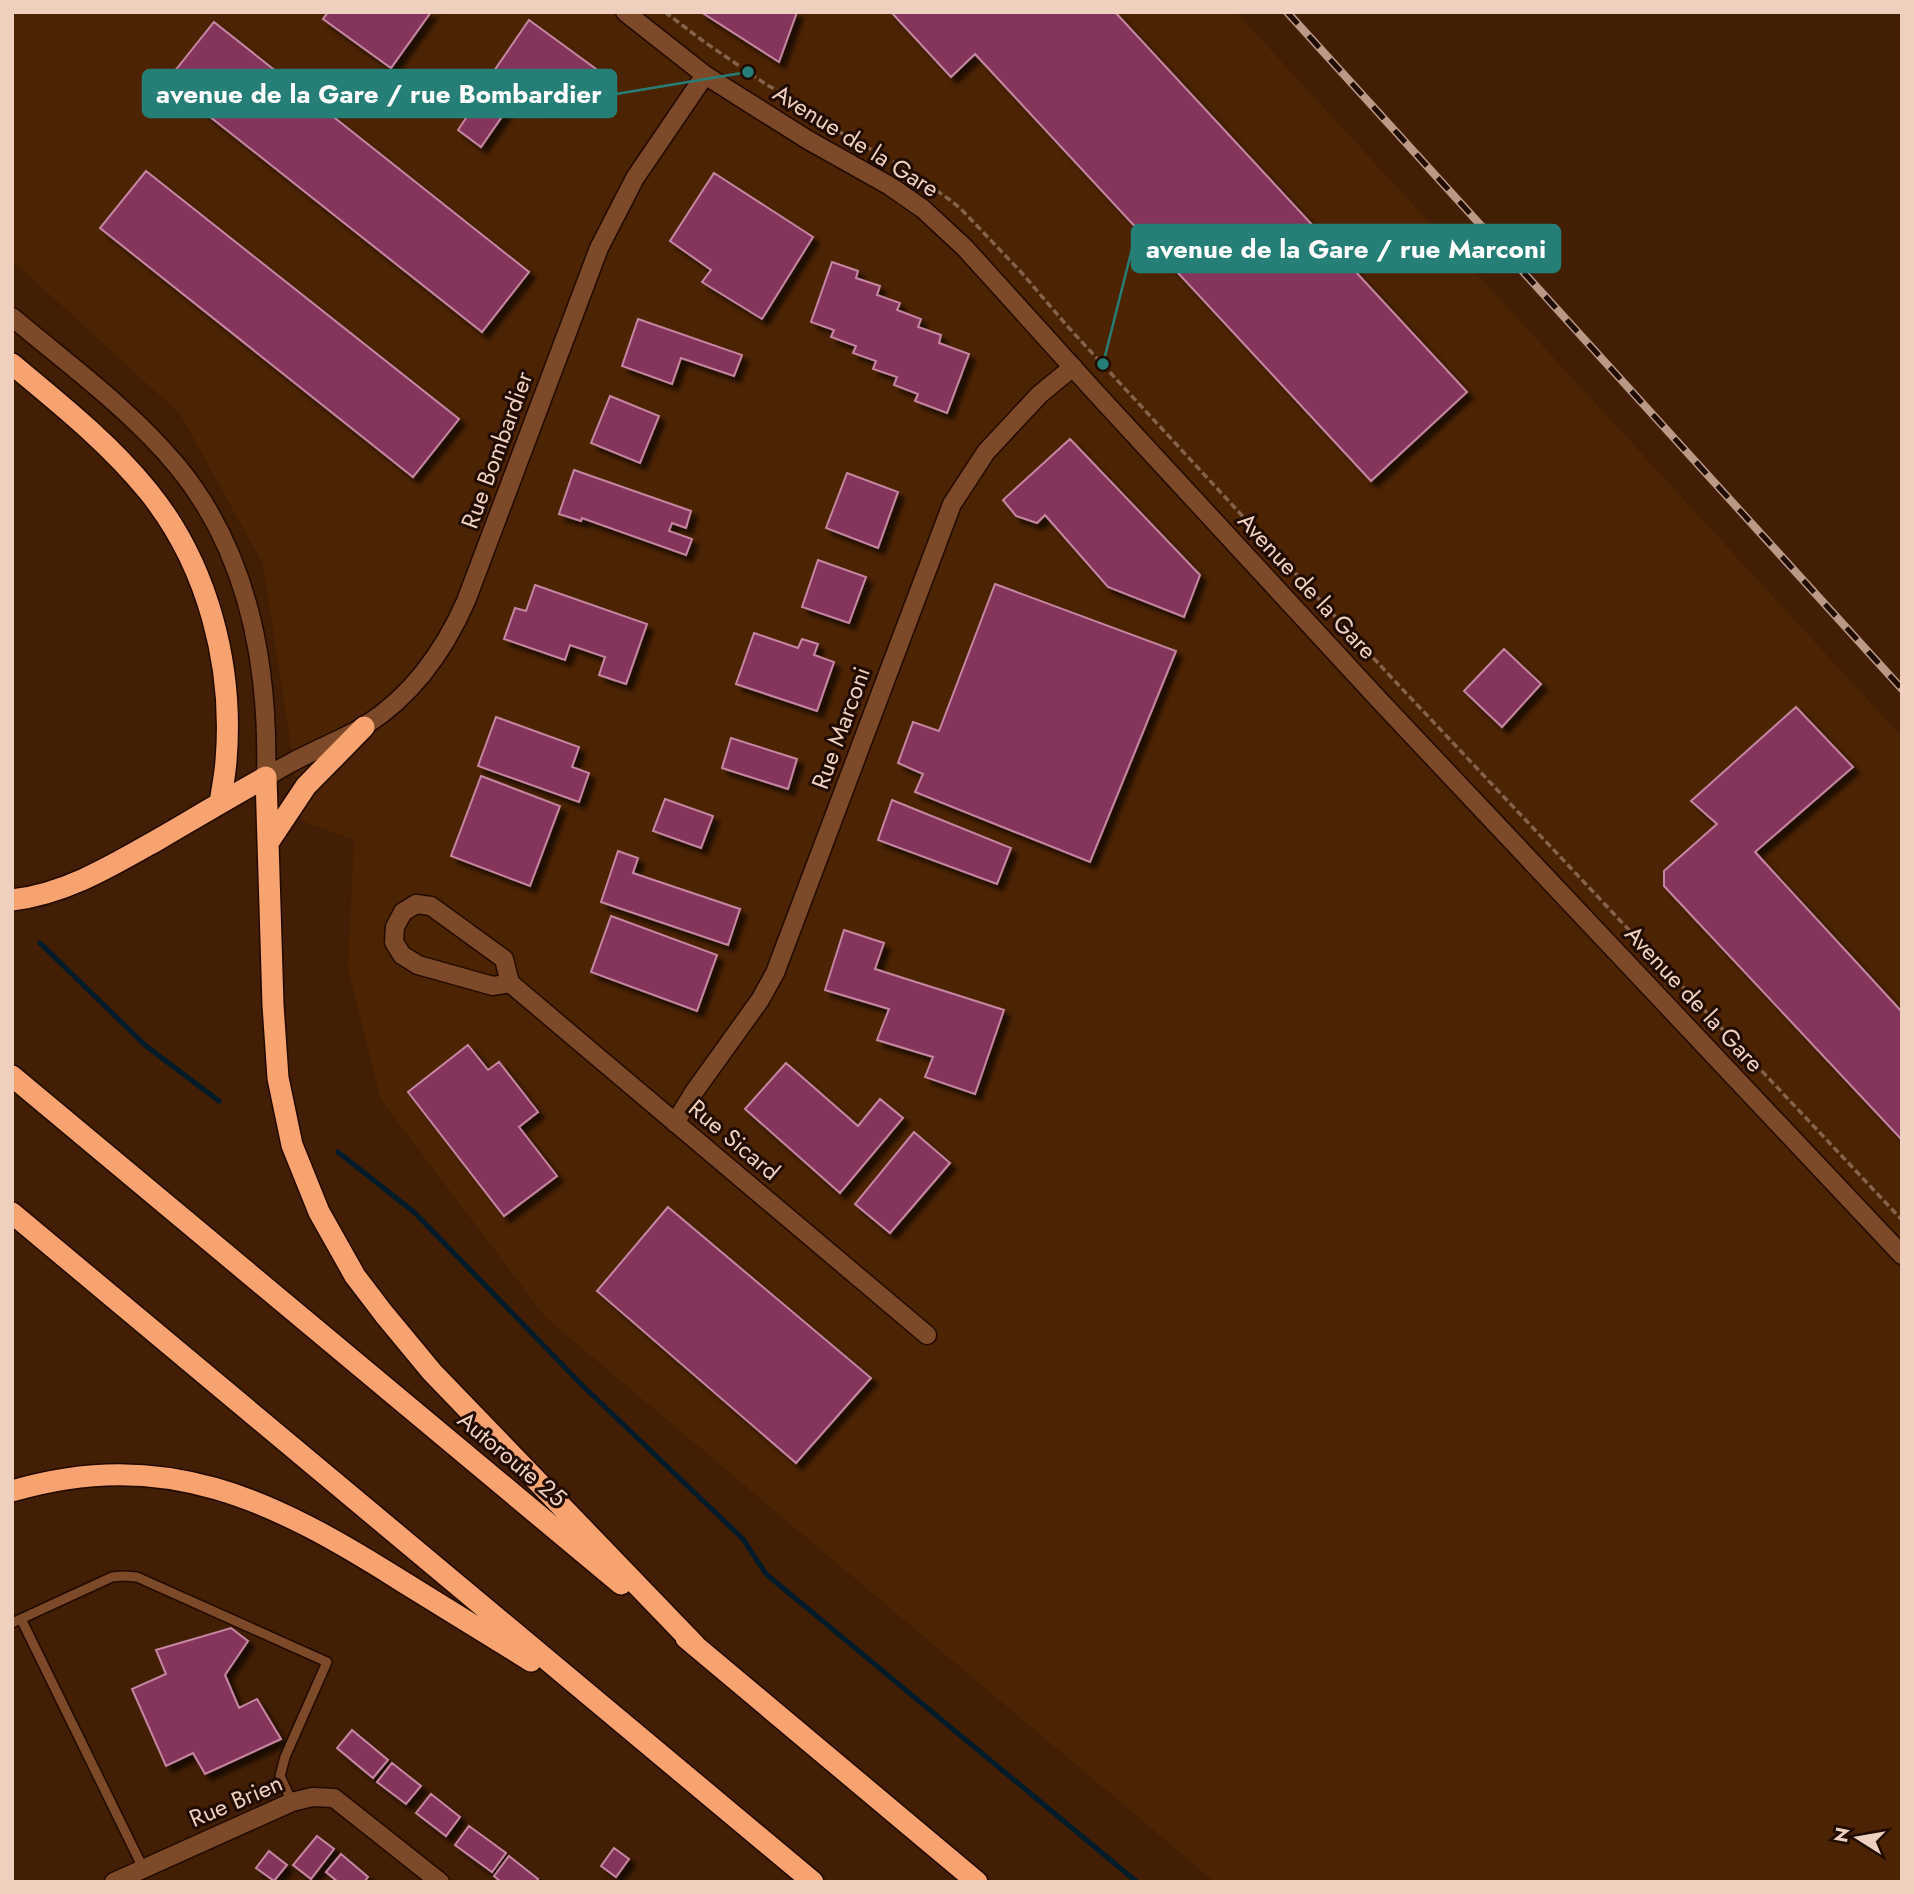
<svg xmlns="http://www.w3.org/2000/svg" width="1914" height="1894" font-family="Jost,sans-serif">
<defs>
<filter id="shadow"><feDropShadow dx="6" dy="6" stdDeviation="2" flood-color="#0009"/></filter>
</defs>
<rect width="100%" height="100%" fill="#421e04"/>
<path fill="#4c2303" d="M12,12H1236L1902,737V1882H1215L546,1318L381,1100L348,968L354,840L302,821L263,564L180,414L12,260Z"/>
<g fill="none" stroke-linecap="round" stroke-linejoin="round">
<path stroke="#001c2b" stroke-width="5" d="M40,943L146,1046L219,1101
M338,1152L415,1213L582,1385L743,1539L766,1574L1137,1882"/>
</g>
<path fill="#85355c" stroke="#c586a1" stroke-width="2" filter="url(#shadow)" d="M328,12H431L391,68L323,19Z
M701,12H797L779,62Z
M891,12H1115L1467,392L1371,481L975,54L951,77Z
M529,20L607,77L587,106L560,88L545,110L519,92L481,147L458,130L468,115L465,113Z
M214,22L529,272L482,332L166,82Z
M146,171L459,419L413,477L100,228Z
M714,173L813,237L762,319L702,282L711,270L670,241Z
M832,262L858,271L856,278L880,286L877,295L900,303L897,310L921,319L918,327L941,335L939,343L969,354L947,413L915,401L918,394L894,385L897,377L873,369L876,361L853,353L856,346L831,337L834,330L811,322Z
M638,319L742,355L734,376L681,358L672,384L622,366Z
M610,396L659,416L640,463L591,443Z
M1070,439L1200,575L1184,617L1108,587L1045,515L1037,523L1016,516L1003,500Z
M574,470L691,511L686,528L672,523L669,531L692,539L686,555L582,518L581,521L559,514Z
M847,473L898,492L878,548L826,528Z
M818,560L866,577L849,623L802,607Z
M995,584L1176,651L1090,862L915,792L923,774L898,763L913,722L939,731Z
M535,585L647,624L626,684L599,675L605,657L570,645L565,660L504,639L515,608L526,611Z
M754,633L798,648L802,639L818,644L814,655L834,662L817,711L736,684Z
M1504,649L1541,684L1502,727L1464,691Z
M1796,707L1853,767L1755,852L1902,1012V1140L1664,886V871L1717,824L1691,801Z
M496,717L579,747L572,767L589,773L579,802L478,766Z
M731,738L797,759L788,789L722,768Z
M481,776L560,806L530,886L451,856Z
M665,799L713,816L701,848L653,831Z
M892,800L1011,848L997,884L878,840Z
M618,851L638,858L633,873L740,909L728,945L601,902Z
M611,916L717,955L697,1011L591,972Z
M844,930L884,943L875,969L1004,1010L975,1094L925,1077L933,1057L877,1040L889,1009L825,990Z
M468,1045L488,1070L499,1062L538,1112L519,1127L557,1176L504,1216L408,1092Z
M786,1063L858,1126L880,1099L903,1118L840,1193L745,1109Z
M914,1132L950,1163L890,1233L855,1204Z
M668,1207L871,1378L796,1463L597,1291Z
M231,1628L248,1641L225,1675L239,1708L257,1699L281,1739L205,1774L193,1753L166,1766L132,1689L166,1674L156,1650Z
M352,1730L388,1760L373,1778L337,1748Z
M392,1763L421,1786L406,1804L377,1782Z
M431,1794L460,1817L446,1836L416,1813Z
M469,1826L506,1853L492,1872L455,1845Z
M317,1836L334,1849L311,1879L293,1865Z
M614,1848L629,1859L616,1877L601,1866Z
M269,1851L287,1865L274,1881L256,1868Z
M341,1854L368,1877L364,1882H338L326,1872Z
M509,1856L538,1879L536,1882H501L494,1876Z"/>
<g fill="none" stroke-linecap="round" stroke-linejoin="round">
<defs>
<path id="service" d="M21,1619L143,1868
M12,1623L112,1577L123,1576L137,1577L327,1662L285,1757L280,1776L292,1802"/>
<path id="minor" d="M510,983L493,986L418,965L402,955L394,942L395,927L403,912L416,904L431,906L504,959L510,983L927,1335
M675,1123L694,1092L760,1000L775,973L952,504L986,452L1039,395L1073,367
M114,1882L292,1802L312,1797L334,1798L440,1882"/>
<path id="tertiary" d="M625,12L705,75L808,140L890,186L923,209L965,248L1096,393L1381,702L1902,1255
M12,317C69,365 131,410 178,467C249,554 269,668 266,777
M266,777C284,766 303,756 323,747C337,740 353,734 366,725C413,695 444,651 466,601L599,248L635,178L705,75"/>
<path id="motorway" d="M12,364C60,404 109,443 148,491C208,565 234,666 226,761C225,775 222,789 220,803
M268,843L306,786L364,727
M12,900C66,894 113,865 159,839C195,818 230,797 266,777L273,1005L278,1078L292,1145L319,1212L355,1276L384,1314L432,1372L695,1645
M12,1076L621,1584
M12,1213L813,1882
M12,1491C165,1446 273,1500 400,1580C444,1607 488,1634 531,1661
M686,1638L977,1882"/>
</defs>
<use href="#service" stroke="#220a00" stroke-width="12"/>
<use href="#minor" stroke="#220a00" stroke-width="21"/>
<use href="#tertiary" stroke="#220a00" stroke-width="21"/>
<use href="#motorway" stroke="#220a00" stroke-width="24"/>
<path stroke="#84624b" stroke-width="3.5" stroke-dasharray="7 3.5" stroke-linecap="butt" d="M665,12L703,41L767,85L790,97L816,119L908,170L950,200L961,209L1021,272L1069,328L1391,677L1902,1220"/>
<use href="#service" stroke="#7d4a29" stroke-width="9"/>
<use href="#minor" stroke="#7d4a29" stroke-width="18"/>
<use href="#tertiary" stroke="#7d4a29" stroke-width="18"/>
<use href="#motorway" stroke="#f6a36f" stroke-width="21"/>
<defs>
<path id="rail" d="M1287,12L1902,689"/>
</defs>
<use href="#rail" stroke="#ba9a86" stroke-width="8"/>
<use href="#rail" stroke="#200c01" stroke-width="5" stroke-dasharray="16" stroke-linecap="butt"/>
</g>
<g text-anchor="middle" stroke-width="6" stroke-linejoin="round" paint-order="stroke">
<g font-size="24" fill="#efd0bf" stroke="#200c01">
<text transform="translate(856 141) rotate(32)" y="8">Avenue de la Gare</text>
<text transform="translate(497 450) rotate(-70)" y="8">Rue Bombardier</text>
<text transform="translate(1307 586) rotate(47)" y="8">Avenue de la Gare</text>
<text transform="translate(841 728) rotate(-70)" y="8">Rue Marconi</text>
<text transform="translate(1694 999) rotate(47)" y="8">Avenue de la Gare</text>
<text transform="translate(734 1140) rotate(40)" y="8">Rue Sicard</text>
<text transform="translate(512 1459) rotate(40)" y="8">Autoroute 25</text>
<text transform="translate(236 1801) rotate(-23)" y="8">Rue Brien</text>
</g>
</g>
<path fill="none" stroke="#257f76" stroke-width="2.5" d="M748 72L616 94M1103 364L1132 249"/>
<g fill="#257f76" stroke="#200c01" stroke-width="2.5">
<circle cx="748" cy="72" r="7"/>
<circle cx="1103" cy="364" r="7"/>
</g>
<g fill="#257f76" stroke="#257f76" stroke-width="2.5">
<rect x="143" y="70" width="473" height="47" rx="7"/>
<rect x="1132" y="225" width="428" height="47" rx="7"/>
</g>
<g font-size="26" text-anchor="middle" font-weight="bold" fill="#fff">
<text x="379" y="103">avenue de la Gare / rue Bombardier</text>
<text x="1346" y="258">avenue de la Gare / rue Marconi</text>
</g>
<rect width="1914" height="1894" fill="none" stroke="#efd0bf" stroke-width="28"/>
<g transform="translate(1858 1838) rotate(281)" stroke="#200c01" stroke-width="5" paint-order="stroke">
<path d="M0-5L12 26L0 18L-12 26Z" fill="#efd0bf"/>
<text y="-10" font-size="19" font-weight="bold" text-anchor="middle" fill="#efd0bf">N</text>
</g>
</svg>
